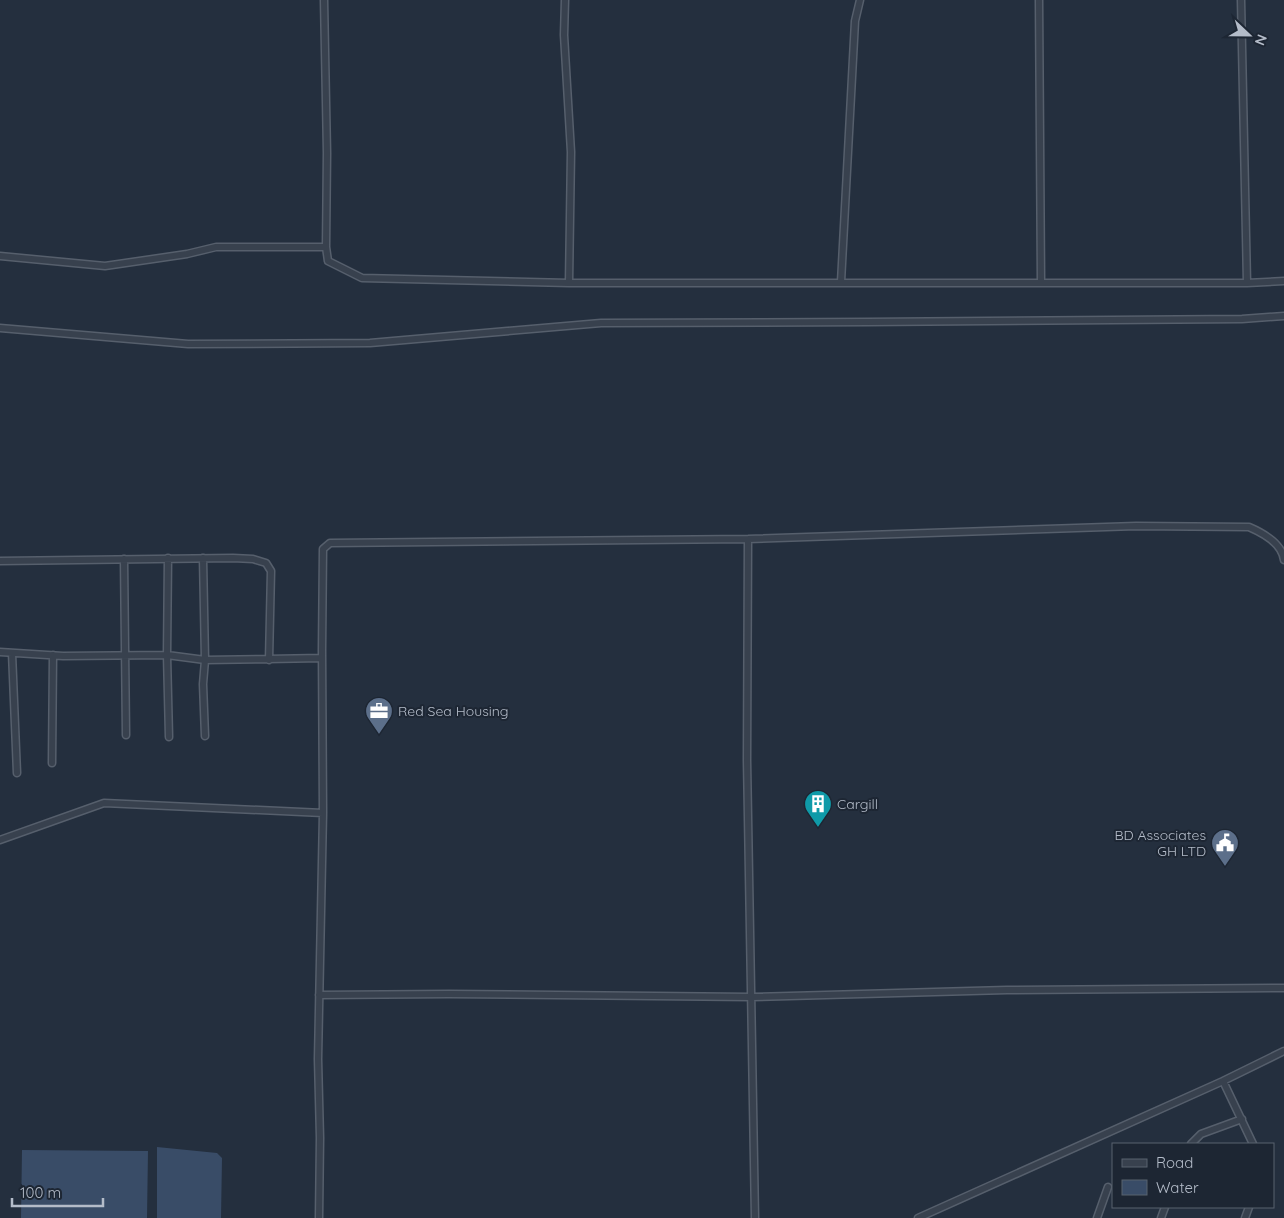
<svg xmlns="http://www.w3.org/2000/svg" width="1284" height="1218" font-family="Quicksand,sans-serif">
<rect width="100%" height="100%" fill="#242f3e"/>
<path fill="#394c67" d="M157,1147L217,1153L222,1158L221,1218H157Z
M22,1150L148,1151L147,1218H21Z"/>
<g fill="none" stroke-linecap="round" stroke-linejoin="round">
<defs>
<path id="minor" d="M324,0L327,153L326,247
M565,0L564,35L571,152L569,283
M1241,0L1247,283
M0,256L105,266L187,254L216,247H326L328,261L362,278L569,283H1041L1039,0
M841,282L855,21L860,0
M1041,283H1247L1284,281
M0,328L188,344L370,343L601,323L868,322L1242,319L1284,316
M748,539L747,760L755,1218
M168,558L167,655L169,737
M203,558L205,660L203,684L205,736
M124,559L126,735
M0,561L233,558L253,559L266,563L271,571L269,660
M0,652L63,656L167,655L205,660L322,658
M12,653L17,773
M52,763L53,655
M0,840L104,803L323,813
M319,995L449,994L751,997L1007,990L1284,988
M1223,1081L1253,1144
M1191,1144L1201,1134L1242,1119
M319,1218L320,1138L318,1059L323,813L322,650L323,549L330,543L748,539L1136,526L1249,527C1263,533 1282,543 1284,560
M918,1218L1223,1081L1284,1051
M1097,1218L1108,1187
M1161,1218L1165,1207
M1245,1218L1249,1207"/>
</defs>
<use href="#minor" stroke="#565f6c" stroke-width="9"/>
<use href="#minor" stroke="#38414e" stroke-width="6"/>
</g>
<defs>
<symbol id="office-pin" viewBox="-11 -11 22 30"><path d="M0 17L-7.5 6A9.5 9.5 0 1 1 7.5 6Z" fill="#5c6f8a" stroke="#1d2633"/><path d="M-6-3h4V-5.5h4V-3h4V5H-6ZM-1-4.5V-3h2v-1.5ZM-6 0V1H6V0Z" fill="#fff"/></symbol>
<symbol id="building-pin" viewBox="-11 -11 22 30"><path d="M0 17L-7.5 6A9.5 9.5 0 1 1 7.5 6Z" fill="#0f9aa8" stroke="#1d2633"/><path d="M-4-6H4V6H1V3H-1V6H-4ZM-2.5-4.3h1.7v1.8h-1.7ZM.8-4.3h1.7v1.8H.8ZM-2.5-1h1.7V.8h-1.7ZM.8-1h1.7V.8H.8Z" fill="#fff"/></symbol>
<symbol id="civic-pin" viewBox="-11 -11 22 30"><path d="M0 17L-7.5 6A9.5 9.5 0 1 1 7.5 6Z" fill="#5c6f8a" stroke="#1d2633"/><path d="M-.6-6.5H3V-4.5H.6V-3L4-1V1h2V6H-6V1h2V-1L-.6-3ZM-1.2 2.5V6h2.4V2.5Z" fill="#fff"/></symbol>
</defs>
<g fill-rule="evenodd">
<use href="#office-pin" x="363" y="695" width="32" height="43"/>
<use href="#building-pin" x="802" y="788" width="32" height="43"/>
<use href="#civic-pin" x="1209" y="827" width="32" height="43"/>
</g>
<g text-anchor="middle" stroke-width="4" stroke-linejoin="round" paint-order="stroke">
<g font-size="14" fill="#b4bcc9" stroke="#1d2633" text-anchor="start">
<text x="398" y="716">Red Sea Housing</text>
<text x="837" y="809">Cargill</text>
<text x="1206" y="840" text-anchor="end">BD Associates<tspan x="1206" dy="16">GH LTD</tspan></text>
</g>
</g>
<rect x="1112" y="1143" width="162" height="65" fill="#1d2633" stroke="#59626f"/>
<rect x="1122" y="1159" width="25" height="8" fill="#38414e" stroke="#59626f"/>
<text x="1156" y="1168" font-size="15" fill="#b4bcc9">Road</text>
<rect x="1122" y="1180" width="25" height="15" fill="#394c67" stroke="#59626f"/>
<text x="1156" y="1193" font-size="15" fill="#b4bcc9">Water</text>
<g transform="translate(1249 35) rotate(112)" stroke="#1d2633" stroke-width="4" paint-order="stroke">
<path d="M0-4L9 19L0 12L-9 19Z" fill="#b4bcc9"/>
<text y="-8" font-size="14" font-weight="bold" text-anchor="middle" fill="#b4bcc9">N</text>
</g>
<path d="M12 1198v8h91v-8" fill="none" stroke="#b4bcc9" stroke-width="2.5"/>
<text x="20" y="1198" font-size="15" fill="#b4bcc9" stroke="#1d2633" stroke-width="4" paint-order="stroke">100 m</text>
</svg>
